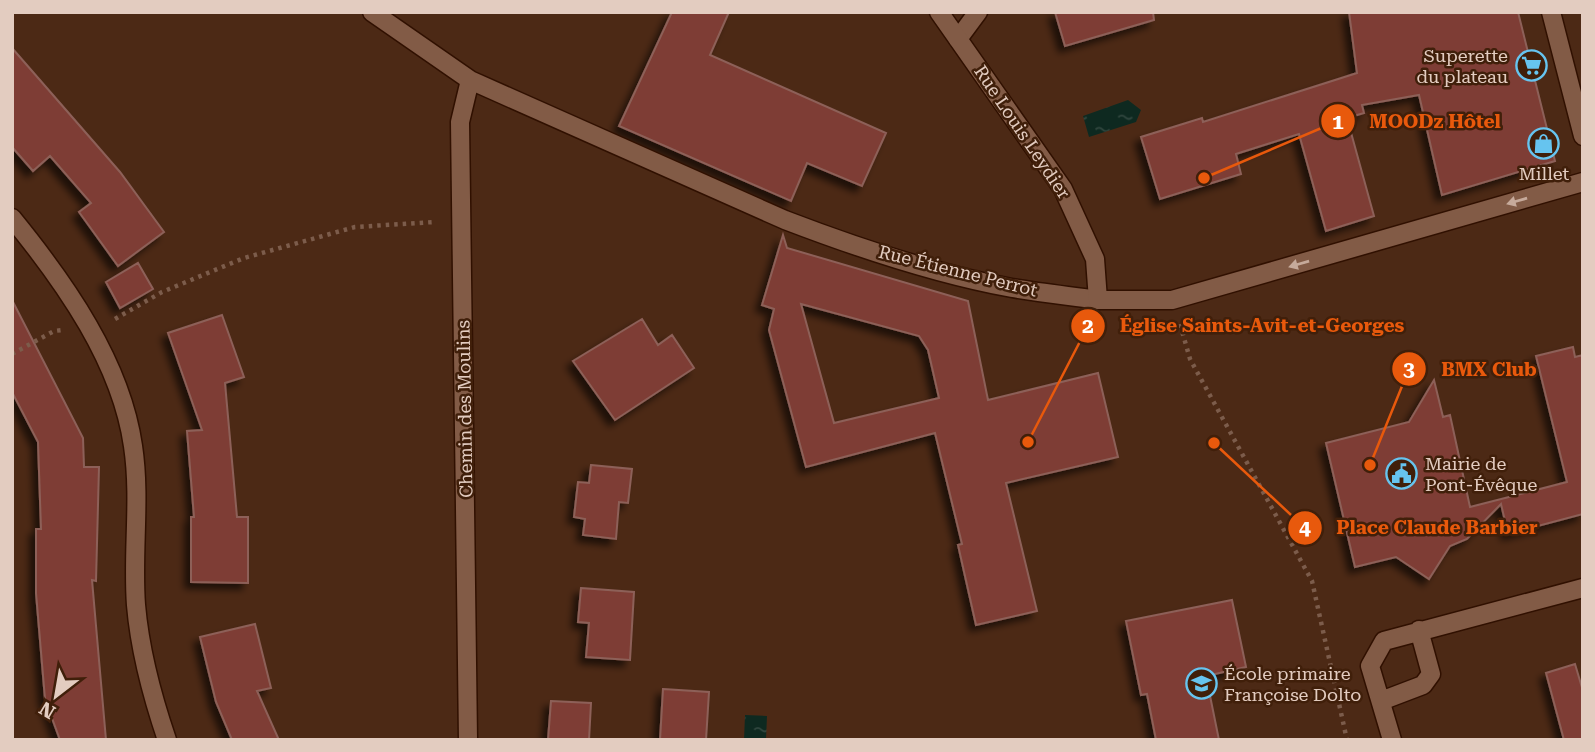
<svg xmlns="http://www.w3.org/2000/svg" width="1595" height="752" font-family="'Roboto Serif',serif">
<defs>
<pattern id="water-ripples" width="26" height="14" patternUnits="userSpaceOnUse" patternTransform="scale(1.75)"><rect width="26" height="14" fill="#0e2920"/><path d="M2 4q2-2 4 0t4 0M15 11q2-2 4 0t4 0" fill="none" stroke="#31473f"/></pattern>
<filter id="shadow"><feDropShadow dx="-6" dy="6" stdDeviation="3.5" flood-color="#0009"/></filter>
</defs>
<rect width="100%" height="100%" fill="#4c2915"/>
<path fill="url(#water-ripples)" d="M1128,100L1141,110L1136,122L1089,137L1083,116Z
M745,715L767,716L766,740H744Z"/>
<path fill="#7e3e34" stroke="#8d6059" stroke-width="2" fill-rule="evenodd" filter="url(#shadow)" d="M672,12H729L710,55L886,133L862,186L807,163L791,201L619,126Z
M1055,12H1153L1154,20L1065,46Z
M1349,12H1518L1555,161L1442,195L1419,95L1362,105L1364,113L1347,118L1374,216L1326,231L1299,134L1236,154L1241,174L1160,199L1141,137L1202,118L1203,122L1357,73Z
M12,48L120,172L164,232L118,266L79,212L91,203L50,156L33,171L12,147Z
M783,235L787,248L968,301L988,400L1098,373L1118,457L1006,483L1037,611L976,625L958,545L962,544L935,433L806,467L769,330L774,309L762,305ZM801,304L919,336L928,350L939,398L834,423Z
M138,263L153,289L120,308L106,282Z
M12,300L83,438L84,467H99L96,581L92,580L106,740H60L45,699L36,593V529H41L38,442L12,392Z
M222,315L244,377L225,383L237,517H248V583L191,582V517H194L187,431L202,430L168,333Z
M642,319L658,345L672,335L694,368L615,420L573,361Z
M1573,347L1575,357L1583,355V514L1508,534L1501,504L1467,539L1450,546L1429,579L1396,557L1355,567L1326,443L1409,422L1434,380L1443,417L1450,415L1470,507L1567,482L1536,356Z
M591,465L632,469L628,503L619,502L616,539L583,535L585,519L574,517L578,482L589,483Z
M581,588L634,592L630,660L586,657L589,623L578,622Z
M1232,600L1246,667L1206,676L1219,740H1156L1147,694L1141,695L1126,621Z
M255,624L271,688L257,691L279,740H232L216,702L200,637Z
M1575,664L1583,691V740H1564L1546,673Z
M663,689L709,692L706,740H660Z
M551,701L591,703L589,740H548Z"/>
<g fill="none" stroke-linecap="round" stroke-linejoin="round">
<defs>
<path id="lane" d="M958,39L978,12
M1381,701L1423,685L1431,674L1419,630
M1392,740L1370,666L1384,641L1583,588"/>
<path id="street" d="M372,12L470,80L785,220C858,248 935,274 1012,288C1041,293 1070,296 1098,300
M12,218C65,283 121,362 133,446C141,499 132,552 136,605C140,652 152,696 167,740
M468,740L460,122L470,80"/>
<path id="secondary" d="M939,12L1063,189L1095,259L1098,300H1172L1583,182
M1551,12L1583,136"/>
</defs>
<use href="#lane" stroke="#301000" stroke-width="21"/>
<use href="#street" stroke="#301000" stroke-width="21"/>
<use href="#secondary" stroke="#301000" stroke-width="21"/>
<path stroke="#7c5c4b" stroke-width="4.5" stroke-dasharray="3.5 5" stroke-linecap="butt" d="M115,319L162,292L244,258L355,227L434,222
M1180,324L1190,359L1312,581L1347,740
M12,354L54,331L62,330"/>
<use href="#lane" stroke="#825b46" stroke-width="18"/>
<use href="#street" stroke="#825b46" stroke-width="18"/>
<use href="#secondary" stroke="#825b46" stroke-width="18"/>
</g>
<defs><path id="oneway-solid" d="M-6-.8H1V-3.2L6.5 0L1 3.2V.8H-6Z" transform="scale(1.75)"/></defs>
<g fill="#c6aa9b">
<use href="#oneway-solid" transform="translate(1517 201) rotate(164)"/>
<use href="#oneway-solid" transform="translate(1299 264) rotate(164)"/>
</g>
<defs>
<symbol id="supermarket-ring" viewBox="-11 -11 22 22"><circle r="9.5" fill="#401f0a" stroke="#66c4ef" stroke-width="1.5"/><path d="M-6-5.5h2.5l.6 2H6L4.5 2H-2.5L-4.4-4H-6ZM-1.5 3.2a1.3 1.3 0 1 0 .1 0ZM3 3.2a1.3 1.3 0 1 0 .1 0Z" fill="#66c4ef"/></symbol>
<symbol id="shop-ring" viewBox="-11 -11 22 22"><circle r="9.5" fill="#401f0a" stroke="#66c4ef" stroke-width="1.5"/><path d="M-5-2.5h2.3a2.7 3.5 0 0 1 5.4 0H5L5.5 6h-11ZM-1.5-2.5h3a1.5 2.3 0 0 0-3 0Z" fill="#66c4ef"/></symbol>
<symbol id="civic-ring" viewBox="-11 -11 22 22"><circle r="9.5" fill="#401f0a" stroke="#66c4ef" stroke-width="1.5"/><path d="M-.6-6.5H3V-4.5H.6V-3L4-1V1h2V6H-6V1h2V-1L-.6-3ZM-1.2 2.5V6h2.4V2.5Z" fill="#66c4ef"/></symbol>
<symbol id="school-ring" viewBox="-11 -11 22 22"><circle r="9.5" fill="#401f0a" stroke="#66c4ef" stroke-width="1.5"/><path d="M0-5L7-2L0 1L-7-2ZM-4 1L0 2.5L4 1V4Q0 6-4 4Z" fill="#66c4ef"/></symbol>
</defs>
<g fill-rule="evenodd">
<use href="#supermarket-ring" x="1514" y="48" width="35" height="35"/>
<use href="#shop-ring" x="1526" y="126" width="35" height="35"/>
<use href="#civic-ring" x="1384" y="456" width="35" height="35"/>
<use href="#school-ring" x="1184" y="666" width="35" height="35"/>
</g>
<g text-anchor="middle" stroke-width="5" stroke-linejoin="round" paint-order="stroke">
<g font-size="18" fill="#e3ccc0" stroke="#401f0a" text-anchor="start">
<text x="1508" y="62" text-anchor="end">Superette<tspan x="1508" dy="21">du plateau</tspan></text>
<text x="1544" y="180" text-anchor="middle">Millet</text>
<text x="1425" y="470">Mairie de<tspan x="1425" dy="21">Pont-Évêque</tspan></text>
<text x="1224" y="680">École primaire<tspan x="1224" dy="21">Françoise Dolto</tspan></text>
</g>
<g font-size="18" fill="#e3ccc0" stroke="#401f0a">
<text transform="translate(1022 132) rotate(56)" y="6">Rue Louis Leydier</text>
<text transform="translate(958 271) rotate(14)" y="6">Rue Étienne Perrot</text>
<text transform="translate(465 409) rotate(-91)" y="6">Chemin des Moulins</text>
</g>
</g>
<path fill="none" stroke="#e8590c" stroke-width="2.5" d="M1204 178L1338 121M1028 442L1088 326M1370 465L1409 369M1214 443L1305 528"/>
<g fill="#e8590c" stroke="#401f0a" stroke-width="2.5">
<circle cx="1204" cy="178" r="7"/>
<circle cx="1028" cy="442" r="7"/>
<circle cx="1370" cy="465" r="7"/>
<circle cx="1214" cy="443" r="7"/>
<circle cx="1338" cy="121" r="18"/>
<circle cx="1088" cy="326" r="18"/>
<circle cx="1409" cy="369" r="18"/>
<circle cx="1305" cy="528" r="18"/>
</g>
<g font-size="21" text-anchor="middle" font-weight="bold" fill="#fff">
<text x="1338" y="129">1</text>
<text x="1088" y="333">2</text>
<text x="1409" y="376">3</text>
<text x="1305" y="535">4</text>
</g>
<g font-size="19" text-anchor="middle" font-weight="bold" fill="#e8590c" stroke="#401f0a" stroke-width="5" stroke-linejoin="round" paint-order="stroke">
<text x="1435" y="128">MOODz Hôtel</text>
<text x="1262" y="332">Église Saints-Avit-et-Georges</text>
<text x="1489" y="376">BMX Club</text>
<text x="1437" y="534">Place Claude Barbier</text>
</g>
<rect width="1595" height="752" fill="none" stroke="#e3ccc0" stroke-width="28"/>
<g transform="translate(56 696) rotate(211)" stroke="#401f0a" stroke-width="5" paint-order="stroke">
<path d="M0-5L12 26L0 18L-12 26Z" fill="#e3ccc0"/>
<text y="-10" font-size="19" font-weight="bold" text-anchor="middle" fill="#e3ccc0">N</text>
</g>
</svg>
